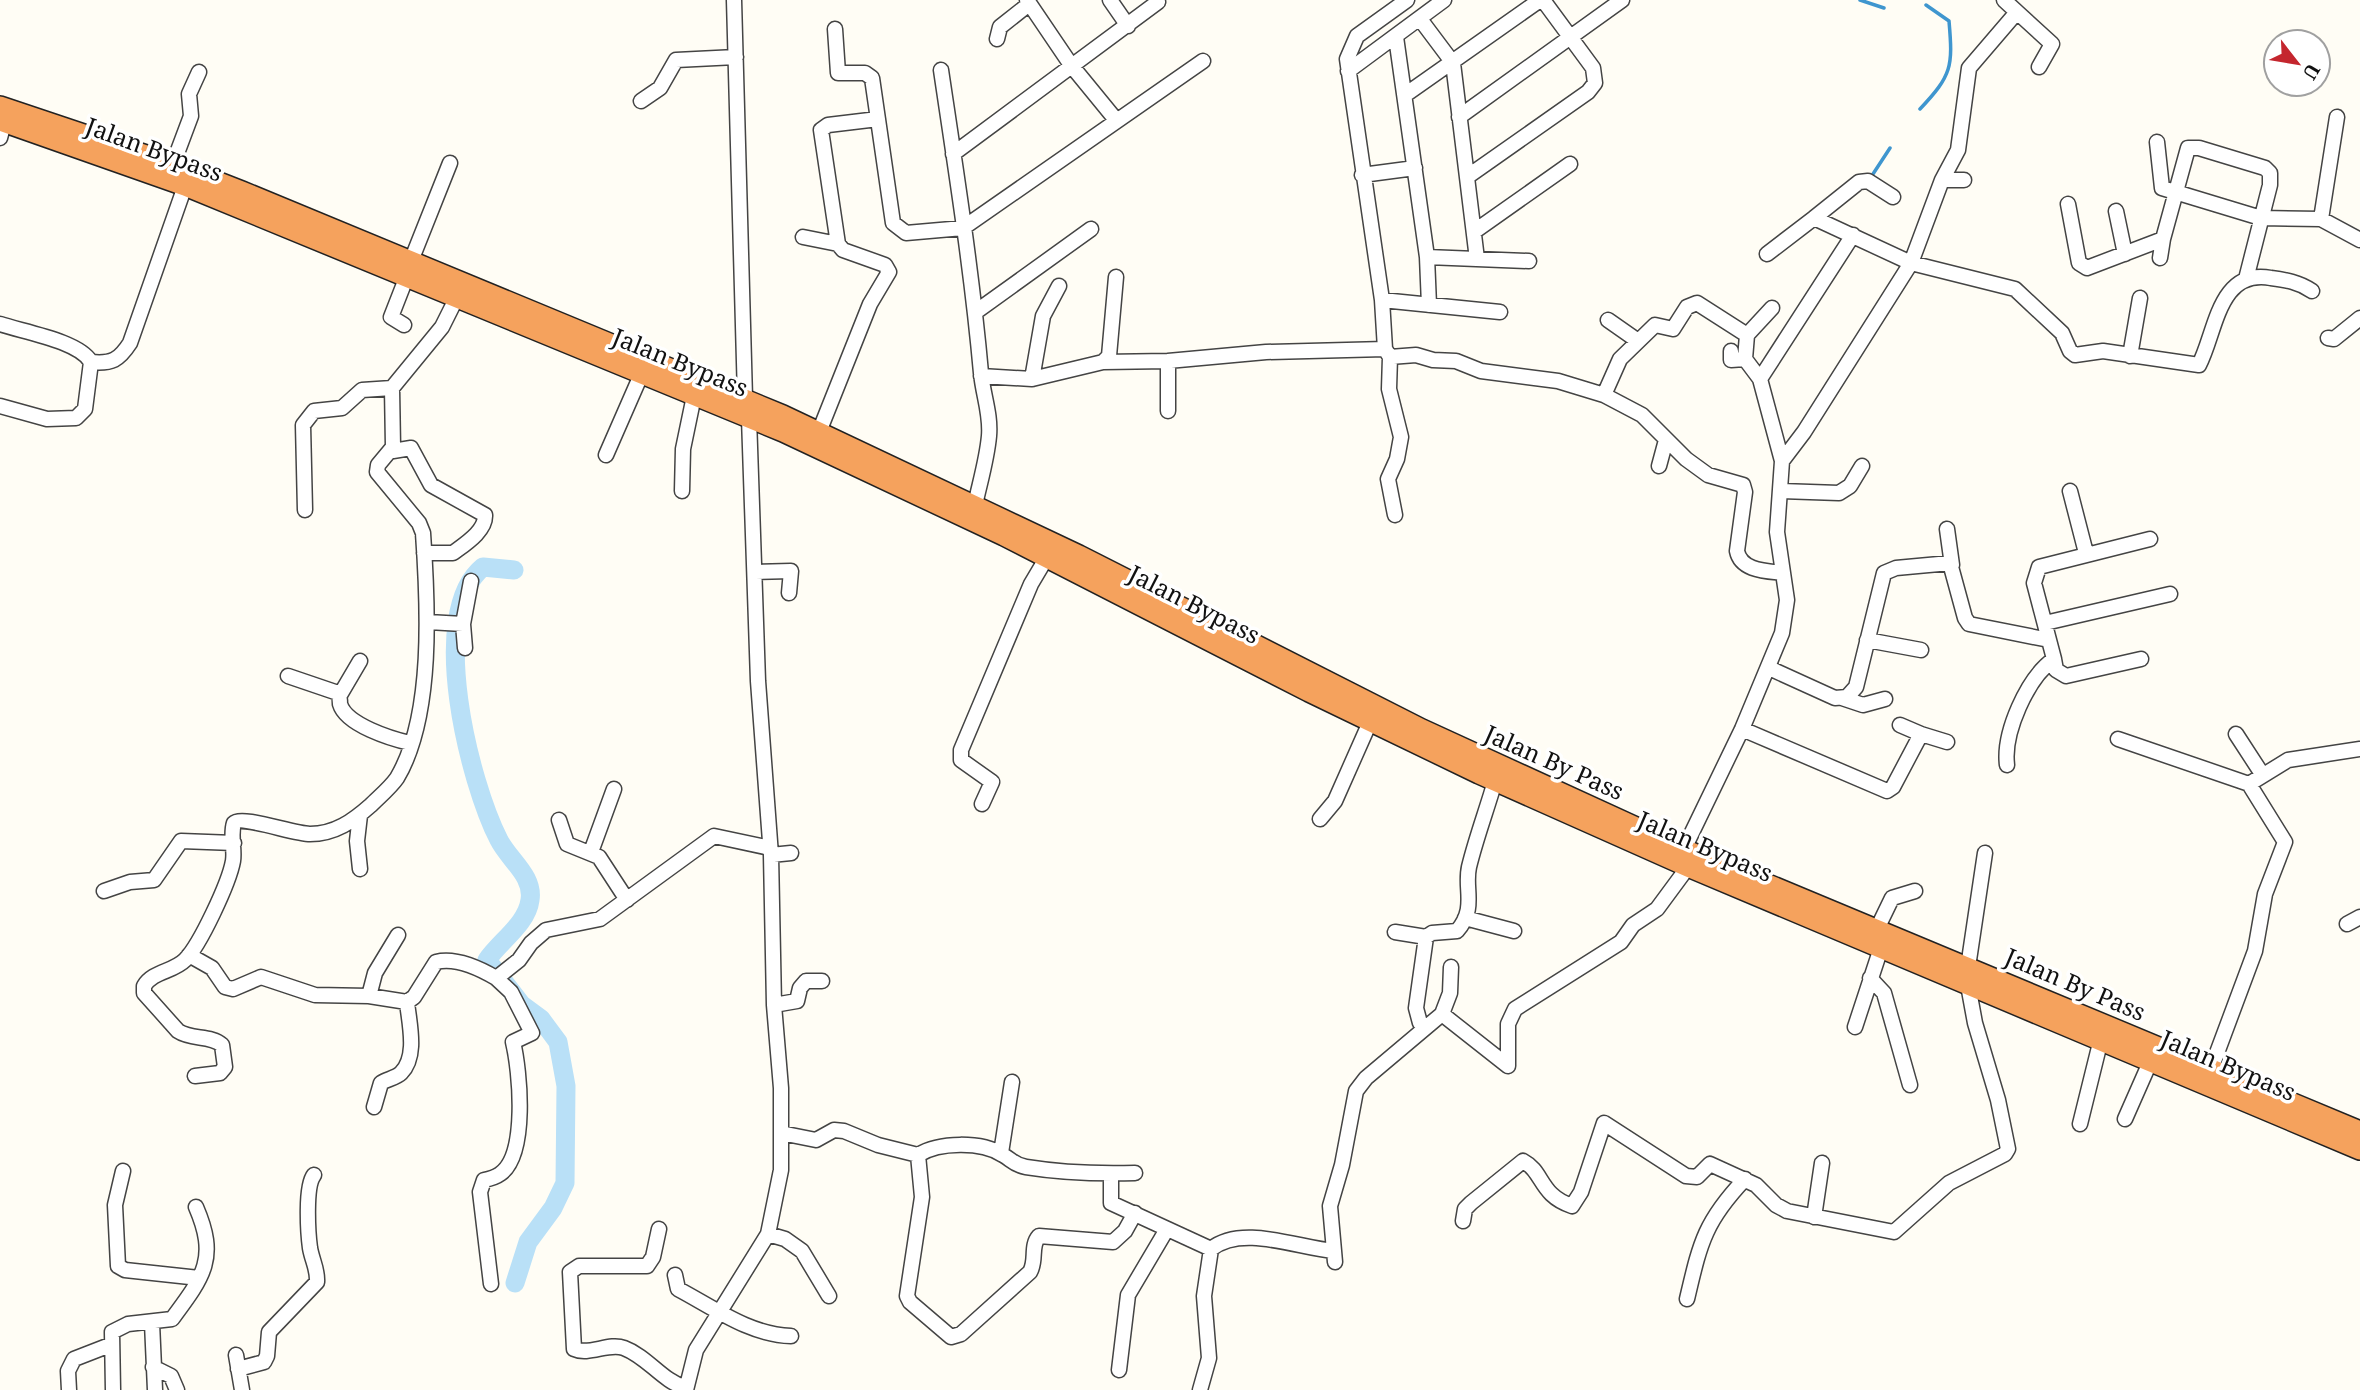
<svg xmlns="http://www.w3.org/2000/svg" width="2360" height="1390" font-family="'Noto Serif',serif">
<rect width="100%" height="100%" fill="#fffdf5"/>
<g fill="none" stroke-linecap="round" stroke-linejoin="round">
<path stroke="#3f96cf" stroke-width="3.5" d="M1860,0L1884,8
M1920,109C1952,75 1953,67 1949,21L1926,5
M1873,174L1890,148"/>
<path stroke="#b9e0f7" stroke-width="19" d="M514,570L483,567C426,613 470,784 499,840C509,860 534,876 530,900C527,924 500,941 487,960L522,1005L541,1019L558,1042L566,1086L565,1183L553,1208L528,1242L515,1283"/>
<defs>
<path id="minor" d="M1027,0L1071,65L1116,120
M1110,0L1128,26
M1407,0L1357,36L1347,59L1382,300L1385,349L1390,357L1416,355L1433,360L1456,361L1481,371L1558,381L1604,395L1642,415L1686,459L1708,475L1743,485L1745,492L1737,551C1741,571 1766,571 1783,573
M2017,12L2052,44L2039,67
M1420,19L1453,63L1477,259
M835,29L838,73H865L872,78L893,223L906,233L963,228L1203,61
M1396,37L1427,257L1429,305
M997,39L1000,27L1029,4
M941,70C956,171 972,272 981,373C983,395 991,414 989,436C987,459 980,482 975,505
M1348,71L1444,0
M1405,95L1540,0
M641,101L660,88L676,60L736,57
M1459,117L1622,0
M0,138L4,123
M2157,142L2162,188L2261,218L2321,219L2360,240
M953,154L1158,2
M173,164L191,116L189,94L199,72
M1362,175L1415,168
M1467,177L1588,92L1595,83L1593,68L1543,0
M1942,180H1964
M2068,204L2079,263L2087,268L2163,239L2188,148H2199L2265,168L2270,173V185L2246,279
M2116,211L2125,254
M1814,218L1859,182L1868,181L1893,197
M2321,219L2337,117
M1475,231L1570,164
M803,237L838,244
M1767,254L1814,218L1911,263L2015,289L2062,333L2070,351L2075,355L2103,351L2199,365C2216,333 2218,268 2271,278C2286,280 2299,282 2312,291
M1427,257L1529,261
M2160,258L2163,239
M411,261L450,163
M1382,300L1500,312
M977,311L1091,229
M1608,320L1638,341
M0,324C24,332 79,341 91,362C112,364 119,360 130,343L185,186
M404,325L391,317L407,276
M1747,335L1772,308
M2328,338L2334,339L2360,318
M1731,351V360L1745,359
M2130,356L2140,298
M1390,357L1389,389L1401,437L1397,459L1388,479L1395,515
M1168,361L1266,352L1385,349
M1103,362L1168,361V411
M981,376L1032,379L1103,362L1109,356L1116,277
M1032,379L1043,316L1059,286
M1604,395L1620,359L1655,325L1673,329L1687,307L1697,303L1747,335L1745,359L1760,379
M0,406L47,419L76,418L85,409L91,362
M819,432L870,304L889,272L885,265L843,250L838,244L821,130L828,125L878,119
M393,451L411,448L431,485L485,515C486,531 465,544 453,553H424
M606,455L641,375
M1782,461L1760,379L1853,235
M1659,466L1666,440
M682,491L683,449L694,396
M1781,491L1839,493L1850,486L1862,466
M2070,491L2086,553
M305,510L303,425L314,411L342,408L362,390L392,388
M1947,529L1952,565
M756,572L791,571L789,593
M428,622L463,624
M2045,623L2170,594
M1867,640L1921,650
M2049,640L2034,583L2039,567L2150,539
M465,648L463,624L471,581
M2054,659L2056,670L2066,676L2141,659
M1769,668L1835,698L1847,697L1856,687L1884,573L1896,568L1950,563L1965,618L1969,624L2049,640L2054,659C2027,678 2003,733 2007,765
M288,676L338,693C340,697 340,700 340,704C346,725 392,739 410,743
M340,695L360,661
M1842,698L1863,705L1885,699
M1900,725L1921,734
M1742,729L1887,791L1893,787L1921,734L1947,742
M2236,734L2262,774
M2118,739L2249,784L2285,842L2265,894L2255,951L2211,1069
M2249,784L2288,760L2360,749
M982,804L992,782L961,760V750L1031,584L1047,557
M360,815L357,841L360,869
M1320,819L1335,801L1370,722
M559,820L567,844L599,857L627,900
M1684,849L1742,729L1782,633L1787,600L1777,532L1782,461L1804,432L1911,263L1942,180L1958,150L1969,68L2017,12L2004,0
M591,852L614,789
M771,855L791,853
M104,891L130,882L154,880L181,841L234,843
M1465,918L1514,931
M2347,924L2360,917
M1877,929L1892,898L1915,891
M1395,932L1426,937
M189,955L212,968L225,987L233,989L261,977L315,995L369,996L407,1002L414,997L436,962C456,957 479,968 496,978L499,976L519,960L531,943L546,930L600,919L714,836L770,848
M1968,967L1985,853
M1870,978L1884,993L1910,1085
M369,996L375,973L398,935
M774,1005L797,1001L800,988L806,981H822
M1442,1014L1508,1066
M1420,1023L1416,1008L1426,937L1432,933L1457,931C1477,908 1464,889 1469,867C1476,838 1487,809 1495,781
M1855,1027L1881,948
M1508,1066V1024L1515,1009L1621,942L1633,925L1657,909L1688,867
M195,1076L220,1073L225,1067L222,1045C211,1035 191,1040 178,1031L144,993V986C153,971 173,972 185,960C200,945 229,883 233,861C235,849 230,835 234,823C241,815 294,834 310,834C335,834 353,821 371,805C379,797 390,788 397,778C434,716 428,604 423,533L419,523L377,472L378,465L393,447L392,388L442,327L456,299
M374,1107L381,1083C387,1079 396,1078 401,1073C418,1056 409,1023 407,1002
M2125,1119L2151,1060
M2080,1124L2101,1039
M781,1133L816,1140L834,1130L844,1131L878,1145L918,1155C939,1142 981,1141 1003,1155C1012,1160 1014,1165 1026,1167C1063,1173 1098,1174 1135,1173
M1001,1153L1012,1082
M918,1155L922,1197L907,1296L910,1302L951,1337L961,1334L1030,1272C1037,1260 1030,1246 1039,1236L1113,1242L1125,1231L1135,1213
M123,1171L115,1205L118,1266L125,1270L199,1278
M1111,1174V1203L1211,1249C1242,1224 1298,1248 1334,1251
M1814,1217L1822,1163
M1463,1221L1465,1209L1471,1203L1523,1161C1544,1172 1539,1195 1572,1206L1581,1192L1604,1123L1686,1176L1697,1177L1710,1164L1756,1185L1776,1205L1787,1211L1894,1232L1949,1183L2005,1154L2008,1149L1998,1100L1975,1023L1968,985
M659,1229L653,1257L647,1266H579L570,1272L574,1349C589,1356 609,1342 624,1348C648,1357 662,1381 686,1388
M768,1234L785,1239L802,1251L829,1296
M1335,1262L1330,1206L1342,1165L1356,1091L1366,1078L1442,1014L1450,993L1451,967
M675,1275L678,1289C714,1308 750,1335 791,1336
M491,1284L480,1192L484,1180C489,1179 496,1177 500,1174C528,1155 520,1071 513,1042L532,1033L511,992L496,978
M1687,1299C1700,1244 1704,1222 1745,1179
M152,1323L155,1390
M236,1355L242,1390
M153,1367L171,1376L177,1390
M238,1369L264,1362L267,1356L269,1332L317,1282C318,1270 312,1260 310,1248C308,1233 305,1186 314,1175
M1119,1370L1128,1295L1167,1229
M69,1390L68,1371L74,1359L110,1345
M113,1390L112,1332L128,1324L172,1319C204,1276 218,1258 196,1207
M686,1390L696,1350L768,1234L781,1170V1088L774,1005L771,855L758,681L749,418L745,398L734,0
M1200,1390L1209,1358L1204,1296L1211,1249"/>
<path id="highway" d="M0,106L173,164L242,191L783,415L1079,555L1422,729L1684,849L2360,1131
M0,121L185,186L783,432L1004,536L1309,692L1479,774L1688,867L2360,1150"/>
</defs>
<use href="#minor" stroke="#444" stroke-width="17"/>
<use href="#highway" stroke="#222" stroke-width="22"/>
<use href="#minor" stroke="#fff" stroke-width="14"/>
<use href="#highway" stroke="#f5a25d" stroke-width="19"/>
</g>
<g text-anchor="middle" stroke-width="7" stroke-linejoin="round" paint-order="stroke">
<g font-size="24" fill="#111" stroke="#fff">
<text transform="translate(154 150) rotate(20)" y="8">Jalan Bypass</text>
<text transform="translate(680 363) rotate(22)" y="8">Jalan Bypass</text>
<text transform="translate(1194 605) rotate(27)" y="8">Jalan Bypass</text>
<text transform="translate(1554 763) rotate(24)" y="8">Jalan By Pass</text>
<text transform="translate(1705 847) rotate(23)" y="8">Jalan Bypass</text>
<text transform="translate(2075 985) rotate(23)" y="8">Jalan By Pass</text>
<text transform="translate(2228 1066) rotate(23)" y="8">Jalan Bypass</text>
</g>
</g>
<g transform="translate(2297 63) rotate(121)"><circle r="33" fill="#ffffff" stroke="#a0a0a0" stroke-width="2"/>
<path d="M0-5L12 26L0 18L-12 26Z" fill="#c4262e"/>
<text y="-10" font-size="19" font-weight="bold" text-anchor="middle" fill="#111111">U</text>
</g>
</svg>
